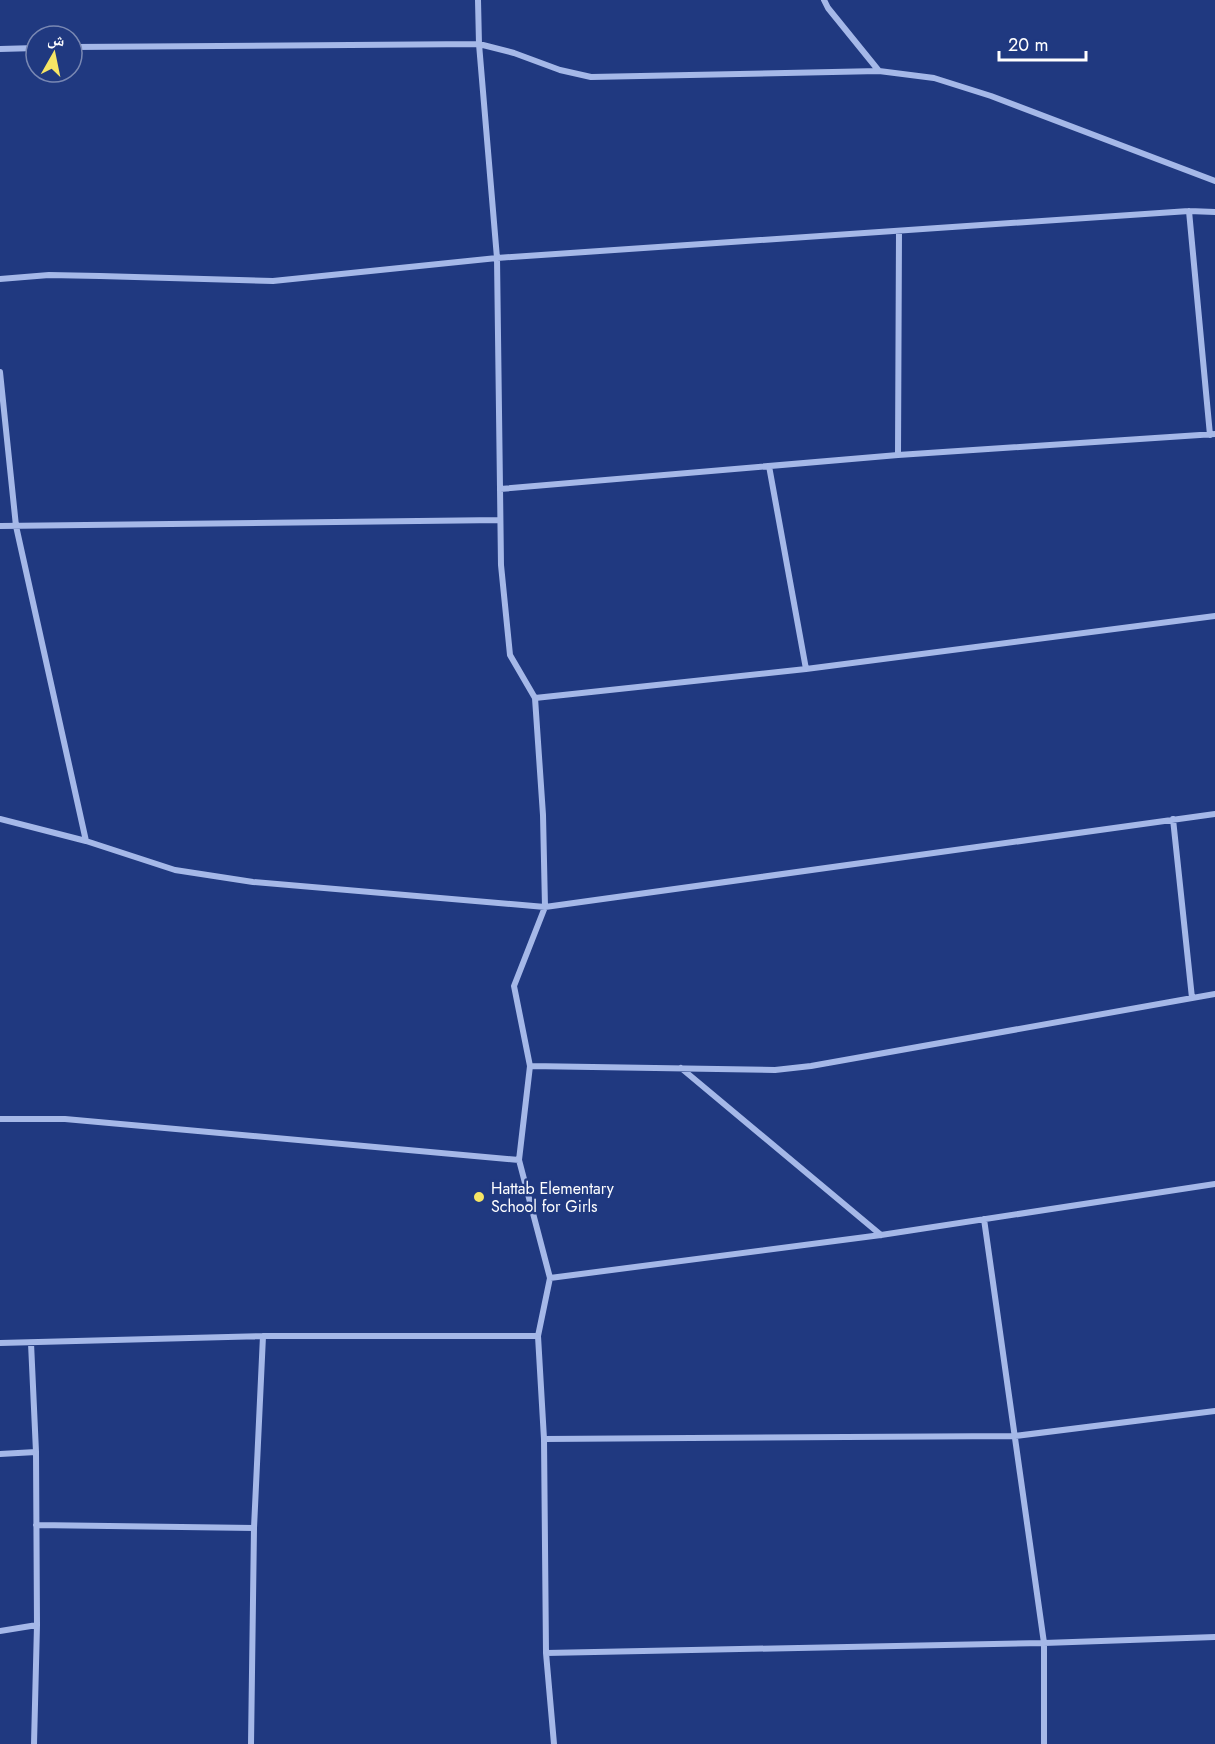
<svg xmlns="http://www.w3.org/2000/svg" width="1215" height="1744" font-family="Jost,'Noto Naskh Arabic',sans-serif">
<rect width="100%" height="100%" fill="#203980"/>
<g fill="none" stroke-linecap="round" stroke-linejoin="round">
<path stroke="#a5b8e8" stroke-width="6" d="M478,0L479,44L497,258L501,565L510,655L535,698L543,815L545,907L514,986L530,1066L519,1160L550,1278L538,1336L544,1439L546,1653L554,1744
M824,0L828,8L879,71
M72,47L479,44L514,53L560,70L591,77L879,71L934,78L991,96L1215,181
M0,49L36,48
M1189,211L1210,435
M0,279L49,275L100,276L273,281L497,258L1189,211L1215,212
M0,372L16,526L86,841
M898,455L899,232
M769,466L806,669
M500,489L898,455L1215,434
M0,526L500,520
M535,698L806,669L1215,616
M0,819L86,841L175,870L253,882L545,907L1215,814
M1173,819L1192,998
M530,1066L775,1070L811,1066L1215,994
M681,1068L881,1235
M0,1119H65L519,1160
M984,1219L1044,1643V1744
M550,1278L881,1235L1215,1184
M0,1343L263,1336H538
M31,1343L36,1452L37,1625L34,1744
M544,1439L1015,1436L1215,1411
M0,1454L36,1452
M36,1525L254,1528
M0,1631L37,1625
M546,1653L1044,1643L1215,1637
M251,1744L254,1528L263,1336"/>
</g>
<circle fill="#f6e565" stroke="#203980" stroke-width="2" cx="479" cy="1197" r="6"/>
<g text-anchor="middle" stroke-width="5" stroke-linejoin="round" paint-order="stroke">
<g font-size="16" fill="#fff" stroke="#203980" text-anchor="start">
<text x="491" y="1194">Hattab Elementary<tspan x="491" dy="18">School for Girls</tspan></text>
</g>
</g>
<g transform="translate(54 54) rotate(9)"><circle r="28" fill="#203980" stroke="#7988b3" stroke-width="1.5"/>
<path d="M0-4.5L10 22L0 15L-10 22Z" fill="#f6e565"/>
<text y="-9" font-size="16" font-weight="bold" text-anchor="middle" fill="#ffffff">ش</text>
</g>
<path d="M999 51v9h87v-9" fill="none" stroke="#ffffff" stroke-width="3"/>
<text x="1008" y="51" font-size="18" fill="#ffffff" stroke="#203980" stroke-width="4.5" paint-order="stroke">20 m</text>
</svg>
